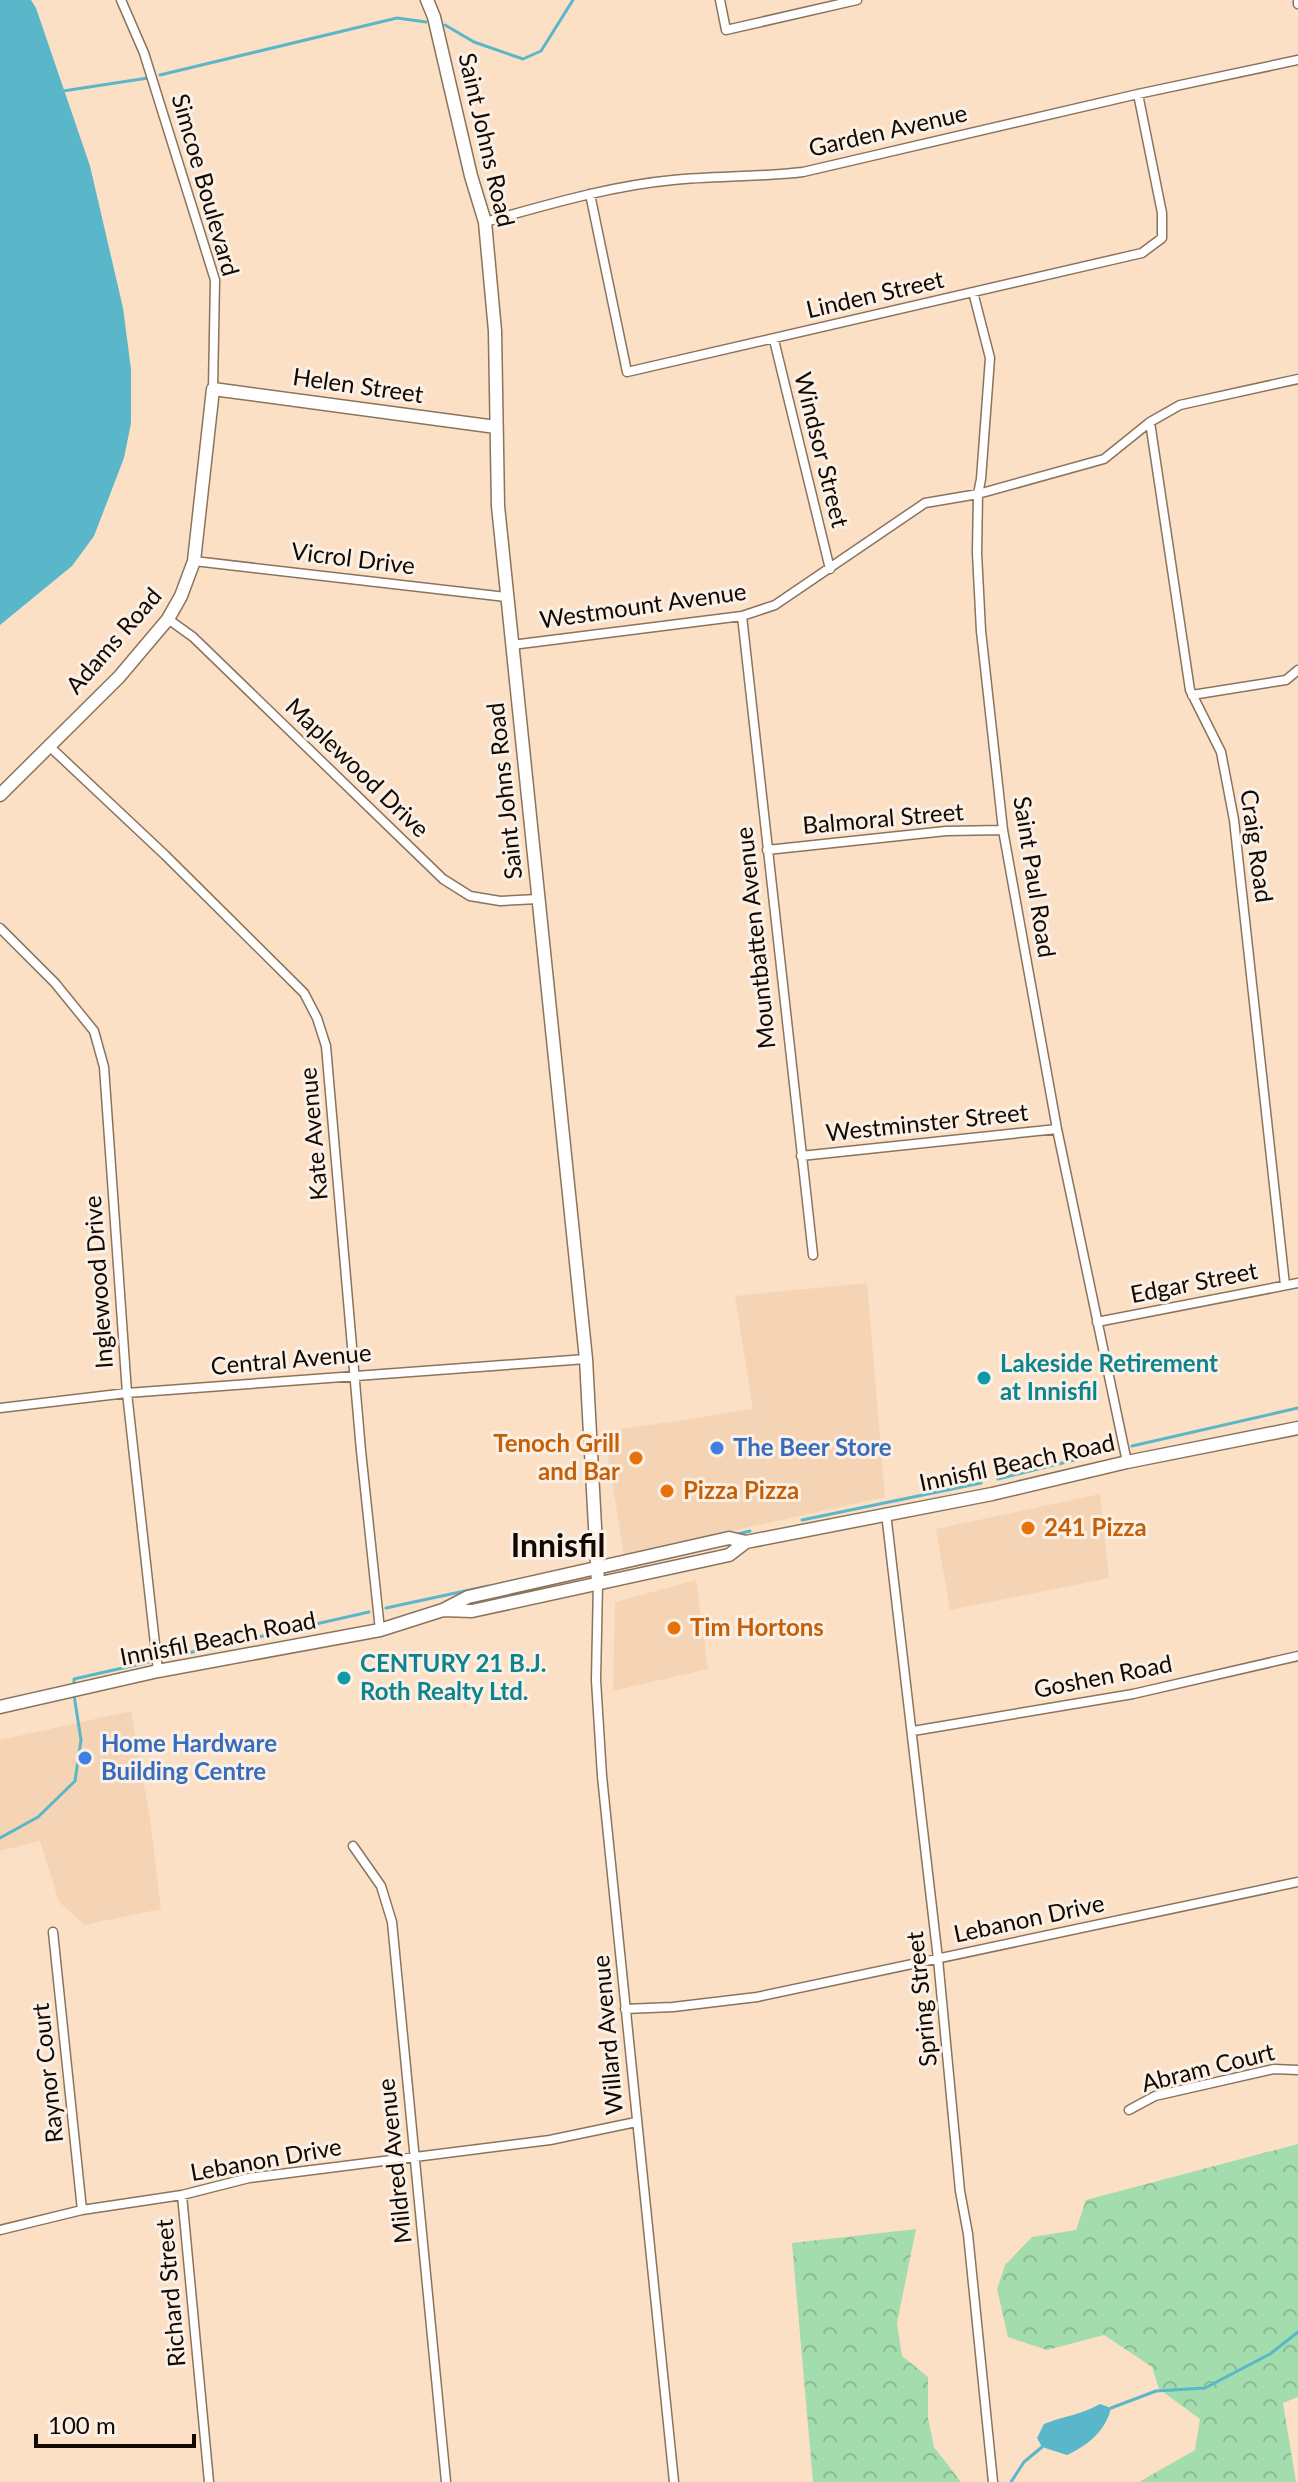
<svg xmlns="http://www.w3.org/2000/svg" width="1298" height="2482" font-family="Lato,sans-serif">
<defs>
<pattern id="forest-crowns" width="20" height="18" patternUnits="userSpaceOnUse" patternTransform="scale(2)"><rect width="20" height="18" fill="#a3ddad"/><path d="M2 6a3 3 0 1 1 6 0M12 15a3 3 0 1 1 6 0" fill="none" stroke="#8bbc93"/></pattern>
</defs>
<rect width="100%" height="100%" fill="#fbe0c6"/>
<path fill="#f5d4b5" d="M867,1283L885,1497L624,1555L604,1432L753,1409L735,1296Z
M1100,1494L1109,1578L950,1610L936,1529Z
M696,1580L708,1669L613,1691L615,1602Z
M131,1711L150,1819L161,1909L85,1925L59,1902L40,1841L0,1851V1740Z"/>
<path fill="url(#forest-crowns)" d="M1298,2144V2397L1283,2403L1296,2482H1139L1195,2450L1200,2419L1159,2389L1152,2367L1104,2335L1047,2350L1008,2337L997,2289L1005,2265L1032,2237L1076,2230L1086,2200Z
M916,2229L897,2323L902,2356L928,2377V2418L934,2447L961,2482H813L792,2243Z"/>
<path fill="#5ab6c9" d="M0,0H31L36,8L90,166L123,308L131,369V423L124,458L94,536L72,566L0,625Z
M1100,2404L1111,2408C1106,2431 1087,2446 1067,2455L1042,2447L1037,2438L1044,2424C1064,2416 1080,2415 1100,2404Z"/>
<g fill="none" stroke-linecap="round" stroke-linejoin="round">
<path stroke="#5ab6c9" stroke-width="3" d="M445,25L474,42L523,59L541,51L573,0
M160,75L397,18L426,22
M63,91L148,78
M1132,1446L1298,1408
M998,1479L1115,1450
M802,1520L981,1483
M734,1535L750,1531
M386,1608L488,1586
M166,1658L369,1612
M74,1687V1679L149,1662
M0,1838L38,1817L75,1781L81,1740L74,1695
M1111,2408L1156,2391L1205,2388L1270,2354L1298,2332
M1011,2482L1024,2462L1042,2447"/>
<defs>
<path id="street" d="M121,0L144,53L215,280L213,389
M720,0L726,30L857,0
M1298,0V4
M590,194L627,372L1142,253L1162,238V213L1138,94
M485,222C547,205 609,186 673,180C716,176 760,177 803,172L1138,94L1298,60
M973,292L990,358L981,479L978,494L977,553L981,631L1003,830L1057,1129L1127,1462
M774,340L830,569
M1150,422L1190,690L1221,752L1234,820L1285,1285
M194,561L506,597
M742,616L813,1255
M168,619L193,637L443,879L470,896L500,901L538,899
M512,645L742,616L775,605L925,503L978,494L1104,459L1150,422L1180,405L1298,379
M1192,695L1286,680L1298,670
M48,745L165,855L304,993L317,1018L326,1046L361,1451L380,1630
M767,850L946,831L1003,830
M0,928L55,983L94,1031L104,1067L127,1393L158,1671
M801,1156L1057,1129
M1097,1322L1298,1283
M0,1408L127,1393L586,1359
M886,1513L938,1959L960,2191L968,2234L993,2482
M598,1583L596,1680L602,1776L674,2482
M913,1731L1133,1694L1298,1656
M353,1846L381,1886L392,1922L446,2482
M53,1932L82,2210
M625,2009L673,2007L757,1997L1298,1882
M1129,2110L1155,2096L1274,2069L1298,2070
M182,2195L209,2482
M0,2230L82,2210L182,2195L249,2178L550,2140L636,2122"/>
<path id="secondary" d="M427,0L434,17L471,176L485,222L495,331L498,506L586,1359L598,1583
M0,795L119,677L168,619L181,596L194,561L213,389L496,427
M443,1610L472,1611L729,1555L746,1542L992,1494L1127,1462L1298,1428
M0,1707L158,1671L380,1630L443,1610L468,1597L729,1538L746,1542"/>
</defs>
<use href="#street" stroke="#8b735c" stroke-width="11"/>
<use href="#secondary" stroke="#8b735c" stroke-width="15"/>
<use href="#street" stroke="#fff" stroke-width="8"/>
<use href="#secondary" stroke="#fff" stroke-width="12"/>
</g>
<g fill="#0f9aa8" stroke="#fbf0e6" stroke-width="3">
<circle cx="984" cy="1378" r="8"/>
<circle cx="344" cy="1678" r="8"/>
</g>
<g fill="#3f7fe0" stroke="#fbf0e6" stroke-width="3">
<circle cx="717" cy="1448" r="8"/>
<circle cx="85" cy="1758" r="8"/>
</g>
<g fill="#e8710a" stroke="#fbf0e6" stroke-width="3">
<circle cx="636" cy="1458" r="8"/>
<circle cx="667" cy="1491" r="8"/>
<circle cx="1028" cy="1528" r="8"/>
<circle cx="674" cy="1628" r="8"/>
</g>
<g text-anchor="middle" stroke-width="6" stroke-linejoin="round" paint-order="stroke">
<g font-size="24" fill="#120903" stroke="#fbf0e6">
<text transform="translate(888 131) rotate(-13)" y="8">Garden Avenue</text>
<text transform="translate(486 140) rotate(77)" y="8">Saint Johns Road</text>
<text transform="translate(205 185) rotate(74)" y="8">Simcoe Boulevard</text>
<text transform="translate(875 295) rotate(-13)" y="8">Linden Street</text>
<text transform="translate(358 386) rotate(8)" y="8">Helen Street</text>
<text transform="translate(821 450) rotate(76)" y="8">Windsor Street</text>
<text transform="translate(353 559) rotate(7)" y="8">Vicrol Drive</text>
<text transform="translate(643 606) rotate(-8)" y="8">Westmount Avenue</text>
<text transform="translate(114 641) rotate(-49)" y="8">Adams Road</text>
<text transform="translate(357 768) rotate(44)" y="8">Maplewood Drive</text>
<text transform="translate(505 791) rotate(-96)" y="8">Saint Johns Road</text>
<text transform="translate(883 819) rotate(-5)" y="8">Balmoral Street</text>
<text transform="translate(1256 846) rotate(82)" y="8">Craig Road</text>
<text transform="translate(1034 877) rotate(81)" y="8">Saint Paul Road</text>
<text transform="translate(756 938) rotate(-96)" y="8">Mountbatten Avenue</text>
<text transform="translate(927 1123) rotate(-6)" y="8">Westminster Street</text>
<text transform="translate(314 1134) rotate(-95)" y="8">Kate Avenue</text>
<text transform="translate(99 1282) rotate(-94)" y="8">Inglewood Drive</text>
<text transform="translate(1194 1283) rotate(-11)" y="8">Edgar Street</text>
<text transform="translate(291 1360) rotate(-5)" y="8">Central Avenue</text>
<text transform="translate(1017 1463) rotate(-12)" y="8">Innisfil Beach Road</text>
<text transform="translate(218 1639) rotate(-11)" y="8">Innisfil Beach Road</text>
<text transform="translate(1103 1677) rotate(-11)" y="8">Goshen Road</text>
<text transform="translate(1029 1919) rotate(-12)" y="8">Lebanon Drive</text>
<text transform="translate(922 1999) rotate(-96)" y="8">Spring Street</text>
<text transform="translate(608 2035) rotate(-95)" y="8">Willard Avenue</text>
<text transform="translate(1208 2068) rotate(-14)" y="8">Abram Court</text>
<text transform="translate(48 2073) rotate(-96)" y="8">Raynor Court</text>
<text transform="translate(266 2160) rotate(-10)" y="8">Lebanon Drive</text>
<text transform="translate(395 2161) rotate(-96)" y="8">Mildred Avenue</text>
<text transform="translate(171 2293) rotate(-95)" y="8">Richard Street</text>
</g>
<g font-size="24" font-weight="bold" fill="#0d838f" stroke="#fbf0e6" text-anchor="start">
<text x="1000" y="1372">Lakeside Retirement<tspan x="1000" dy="28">at Innisfil</tspan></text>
<text x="360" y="1672">CENTURY 21 B.J.<tspan x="360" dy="28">Roth Realty Ltd.</tspan></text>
</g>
<g font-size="24" font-weight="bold" fill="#c56008" stroke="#fbf0e6" text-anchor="start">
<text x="620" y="1452" text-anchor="end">Tenoch Grill<tspan x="620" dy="28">and Bar</tspan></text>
<text x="683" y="1499">Pizza Pizza</text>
<text x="1044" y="1536">241 Pizza</text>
<text x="690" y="1636">Tim Hortons</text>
</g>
<g font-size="24" font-weight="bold" fill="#366cbe" stroke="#fbf0e6" text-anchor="start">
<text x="733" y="1456">The Beer Store</text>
<text x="101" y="1752">Home Hardware<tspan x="101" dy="28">Building Centre</tspan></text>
</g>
<g font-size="32" font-weight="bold" fill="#120903" stroke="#fbf0e6">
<text x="558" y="1557">Innisfil</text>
</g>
</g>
<path d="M36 2434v12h158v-12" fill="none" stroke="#120903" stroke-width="4"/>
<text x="48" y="2434" font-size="24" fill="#120903" stroke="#fbf0e6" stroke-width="6" paint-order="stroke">100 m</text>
</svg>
